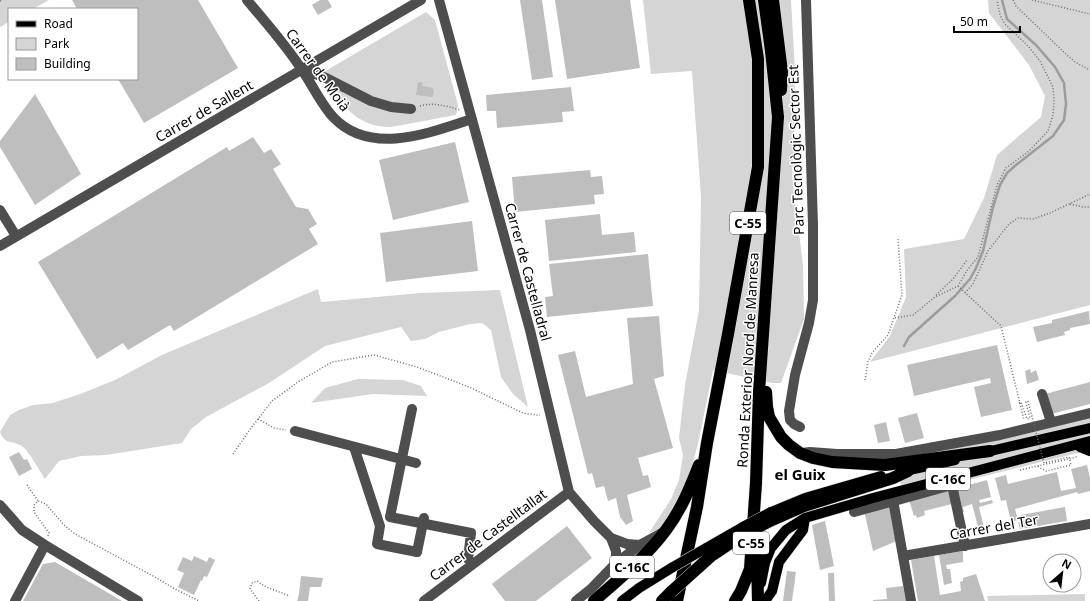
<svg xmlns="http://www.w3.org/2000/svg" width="1090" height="601" font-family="'Noto Sans',sans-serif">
<rect width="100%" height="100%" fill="#fff"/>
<path fill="#d5d5d5" d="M0,0H49L33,9H9V22L0,27Z
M643,0H791L795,71L794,142L792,175L803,265L804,319L781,383H772L713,370L698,444L689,476L677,506L662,528L649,533L671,499L679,480L683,455L679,438L685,385L699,310L701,197L692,71L651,74Z
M988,0H1090V305L870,362L890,336L906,297L904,249L964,239L984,198L997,155L1041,117L1045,96L1029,65L989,13Z
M426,12L435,20L458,105L456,115L391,127C365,127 352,116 336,96C329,88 323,84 322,73Z
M318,289L321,302L421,293L500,290L528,407L513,394L501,377L491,330L482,323L470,324L439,332L425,339L411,341L401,327L325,346L269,383L206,417L191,429L182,443L106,455L81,456L59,461L45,479C41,473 28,450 23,447C15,440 5,446 0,432L10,415L19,410L33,405L53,403L83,393L115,380L162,355Z
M358,379L403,380L421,386L427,396L373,394L311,403L325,388Z
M1090,410V450L904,496L894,459Z
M1085,594V601H988L987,596Z"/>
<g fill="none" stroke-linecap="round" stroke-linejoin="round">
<path stroke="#9c9c9c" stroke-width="2.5" d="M904,346L909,337L955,296L970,279L976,268L983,251L993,207L1000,185L1007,173L1016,165L1053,136L1064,120L1066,104L1064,83L1055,67L1036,45L1007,19L1002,0"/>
</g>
<path fill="#bebebe" d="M72,0H198L238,68L144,123L118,79H137V9H77Z
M320,0H328L332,7L318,15L312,5Z
M520,0H542L553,77L532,80Z
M555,0H630L640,68L567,79Z
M418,82L423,83L422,86L433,88L434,93L432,97L416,95Z
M571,87L574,111L562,112L563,122L497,128L496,111H487L486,95Z
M35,94L81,174L35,205L0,147V141Z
M253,137L264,153L271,149L281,164L273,169L296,207L308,209L317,224L309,229L318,244L174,331L170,325L128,350L123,343L97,359L38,262L227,147L229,151Z
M455,142L469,202L393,220L379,160Z
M590,170L591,177L602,176L604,194L594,195L595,204L515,212L512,177Z
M600,214L602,235L634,232L636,252L549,261L545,220Z
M472,221L478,271L386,282L380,233Z
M648,254L653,306L547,317L545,297L553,296L549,264Z
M1089,311L1090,324L1070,328V330L1064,332L1065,335L1037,342L1033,327L1052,323V320Z
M659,316L664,376L654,379L673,448L638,458L643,476L648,475L651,487L627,495L633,521L626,525L620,517L616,498L608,501L604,486L596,488L592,473L588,474L558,355L575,351L586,397L633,384L627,318Z
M997,345L1012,410L981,417L974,387L991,383L990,378L914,396L907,365Z
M1030,369L1031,373L1036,370L1039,380L1027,384L1025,371Z
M1090,382V404L1051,414L1045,394Z
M917,413L924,438L905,443L898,418Z
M886,422L890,441L878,443L874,425Z
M19,452L24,460L27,459L32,469L19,476L9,457Z
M1087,465L1090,478V491L1078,494L1077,492L1015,509L1018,520L1011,522L1006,500L1001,501L995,478L1006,475L1008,484L1057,472L1061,491L1076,488L1071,469Z
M987,480L991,497L979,500L980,503L992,500L993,503L979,507L985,532L980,534L972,504L963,507L964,512H960L954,489Z
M949,490L952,504L924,511L925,515L917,518L916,515L914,516L909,500Z
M885,504L892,508L899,540L873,551L864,510Z
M1065,507L1067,521L1020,529L1018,522H1022L1021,515Z
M825,521L834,566L820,570L812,525Z
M567,526L592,558L536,601H505L492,584Z
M963,551V562L946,565L947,569H950L952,583L944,585L939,555Z
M194,556L207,562L209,557L215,560L207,577L204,576L202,581L201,580L194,595L178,587L184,573L177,570L183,557L192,561Z
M934,556L940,595L961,591L960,582L963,581V578L976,574L985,601H918L911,560Z
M55,562L122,601H23L43,564Z
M787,571L796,572L792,601H783Z
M828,573H834L835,601H829Z
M301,576L323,578L321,587H310L308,601H297L299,594Z
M903,586L906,601H873V600L887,599L886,588Z"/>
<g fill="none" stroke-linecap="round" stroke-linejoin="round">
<defs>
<path id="major" d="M1080,447L1090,451
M982,453L1090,428
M900,472L955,460
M771,512L805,498L881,476
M761,583L765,563L771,548L786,530L805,518L873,498L1090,441
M622,601L639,588L673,567
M765,601L772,591L779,562L803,530L805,518"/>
<path id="highway" d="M773,0L782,72L781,90
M766,392L767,407L769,417L781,437L789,445L800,453L813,458L832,462L885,465L990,451
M772,520L804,506L893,478L908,471
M757,556L758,601
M594,601C619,579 646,557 666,530C681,510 690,488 699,465
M662,601L671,592
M677,601L697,507L707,443L728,334L758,167V59L749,0
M735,601L741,591L750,569L756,483L759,392L778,117L771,51L764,0"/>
</defs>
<use href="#major" stroke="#dbdbdb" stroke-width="11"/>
<use href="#highway" stroke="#dbdbdb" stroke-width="13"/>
<path stroke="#707070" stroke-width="1.5" stroke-dasharray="1 2" stroke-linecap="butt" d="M1013,0L1016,6L1068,56L1075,62L1090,70
M1032,0L1090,14
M0,1L2,0
M420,106C434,102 446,106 460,110
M1070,204L1083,207H1090
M958,286L1001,326L1024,420
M965,293L973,284L988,251L1009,224L1018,218L1033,219L1050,213L1090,194
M936,295L953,279L967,260
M895,318L913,315L935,297L958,286L968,269L978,257L997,185L1006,168L1029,151L1048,131L1053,115L1054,101L1053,87L1040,61L1029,47L1005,24L1000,15L997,0
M865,380L868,362L872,353L888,335L902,295L898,239
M1019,403L1021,402L1027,419L1030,418L1026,402L1028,401
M258,419L274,428L286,430
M233,454L251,428L272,401L298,382L332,362L374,355L417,367L469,387L523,413L537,415H540
M1020,470L1077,457
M27,485L38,501
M48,536L49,533L34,512V505L38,501L46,504L64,525L75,534L155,577L173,588L199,601
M259,601L250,589L252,583L257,581L266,587L290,596"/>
<path stroke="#4e4e4e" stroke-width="10" d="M247,0C266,23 286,45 302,70C312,84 322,106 334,118C371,156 429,133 472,119
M439,0L530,330L569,492L594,521L611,538L627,544L640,545
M302,69L326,78L371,101L391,107L411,109
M0,210L16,236
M0,246L421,0
M1042,394L1051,422
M412,409L390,517L471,533L468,559L472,564
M800,427L794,424L790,420L789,411L795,375L809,323L813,300V225L806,0
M295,431L416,463
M354,447L380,526L377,544L417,552
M802,453L810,452L837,454H896L1000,435L1090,413
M893,500L911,601
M0,505L22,530L45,545L138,601
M854,512L952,485L965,546
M611,538L616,551V563
M903,556L1090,524
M15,601L45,545
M424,601L569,492
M576,601L591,589L616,563L640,545L662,533"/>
<use href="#major" stroke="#000" stroke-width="10"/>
<use href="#highway" stroke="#000" stroke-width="12"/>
<defs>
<path id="major-bridge" d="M673,567L741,528L771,512"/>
<path id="highway-bridge" d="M671,592L711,556L744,534L772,520"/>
</defs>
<use href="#major-bridge" stroke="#dbdbdb" stroke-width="11" stroke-linecap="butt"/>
<use href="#highway-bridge" stroke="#dbdbdb" stroke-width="13" stroke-linecap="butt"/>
<path stroke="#707070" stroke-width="1.5" stroke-dasharray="1 2" stroke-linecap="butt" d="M1028,401L1044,463L1069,457L1071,465L1046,471L1037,466"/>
<path stroke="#4e4e4e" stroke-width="10" d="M417,552L424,518"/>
<use href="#major-bridge" stroke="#000" stroke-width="10"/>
<use href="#highway-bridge" stroke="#000" stroke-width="12"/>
</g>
<g text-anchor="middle" stroke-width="3" stroke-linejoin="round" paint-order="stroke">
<g fill="#fff" stroke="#4c4c4c" stroke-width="1">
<rect x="730" y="212" width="36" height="22" rx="3"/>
<rect x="926" y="468" width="44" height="22" rx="3"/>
<rect x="733" y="532" width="36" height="22" rx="3"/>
<rect x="610" y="556" width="44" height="22" rx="3"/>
</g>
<g font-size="13" font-weight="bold" fill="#000">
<text x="748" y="228">C-55</text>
<text x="948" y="484">C-16C</text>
<text x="751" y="548">C-55</text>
<text x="632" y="572">C-16C</text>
</g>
<g font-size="14" fill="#000" stroke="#fff">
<text transform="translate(318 70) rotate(54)" y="5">Carrer de Moià</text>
<text transform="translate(204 111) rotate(-30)" y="5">Carrer de Sallent</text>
<text transform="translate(796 150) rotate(-92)" y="5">Parc Tecnològic Sector Est</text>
<text transform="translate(528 272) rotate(75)" y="5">Carrer de Castelladral</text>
<text transform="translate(748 360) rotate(-87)" y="5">Ronda Exterior Nord de Manresa</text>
<text transform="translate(994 527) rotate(-10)" y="5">Carrer del Ter</text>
<text transform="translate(488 535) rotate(-37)" y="5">Carrer de Castelltallat</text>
</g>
<g font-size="15" font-weight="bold" fill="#000" stroke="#fff">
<text x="800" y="480">el Guix</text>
</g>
</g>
<rect x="8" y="8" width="130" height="72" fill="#ffffff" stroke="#999999"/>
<rect x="16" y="21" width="20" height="6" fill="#000000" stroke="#999999"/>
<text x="44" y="28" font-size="12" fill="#000000">Road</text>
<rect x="16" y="38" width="20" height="12" fill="#d5d5d5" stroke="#999999"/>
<text x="44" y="48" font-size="12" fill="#000000">Park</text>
<rect x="16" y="58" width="20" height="12" fill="#bebebe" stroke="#999999"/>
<text x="44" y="68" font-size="12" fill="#000000">Building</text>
<g transform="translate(1062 573) rotate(28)"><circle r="19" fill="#ffffff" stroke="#999999"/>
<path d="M0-3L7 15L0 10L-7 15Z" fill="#000000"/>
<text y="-6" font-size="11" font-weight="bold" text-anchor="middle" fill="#000000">N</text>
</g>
<path d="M954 26v6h66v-6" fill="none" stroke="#000000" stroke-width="2"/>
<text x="960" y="26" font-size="12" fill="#000000" stroke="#ffffff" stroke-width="3" paint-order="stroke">50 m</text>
</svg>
